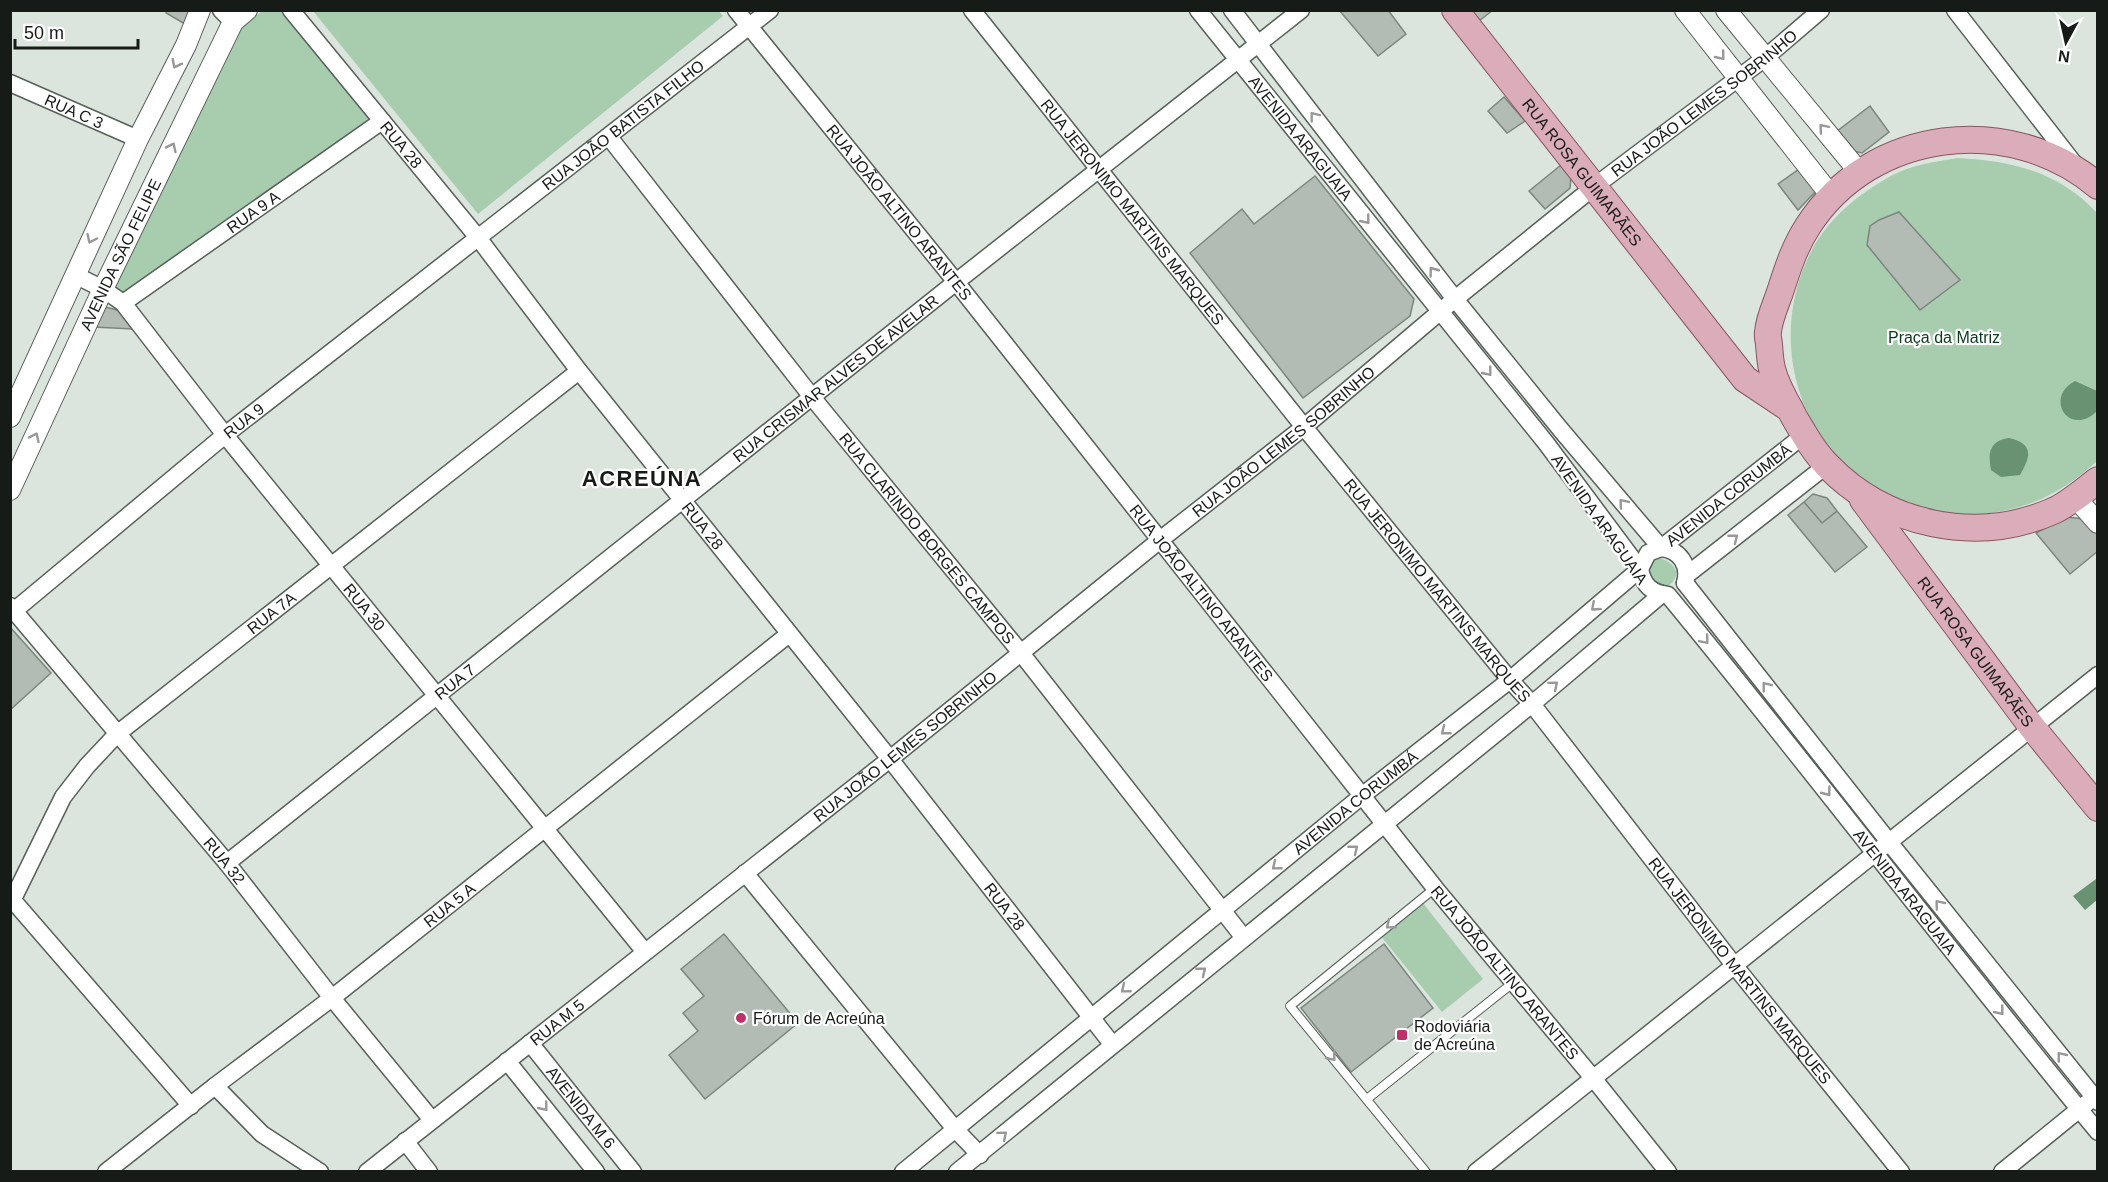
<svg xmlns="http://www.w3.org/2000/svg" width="2108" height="1182" font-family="Helvetica,sans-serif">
<rect width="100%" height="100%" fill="#dbe5dd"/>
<path fill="#a7ccae" d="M718,10L723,16L478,214L313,11Z
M262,11H282L373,120L126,295L114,285L240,28Z
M1958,158C2013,161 2059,172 2097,213V461C2059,496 2016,516 1963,514C1926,513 1892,500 1862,478C1789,426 1771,325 1813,248C1830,217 1859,194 1889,177C1910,165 1934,162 1958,158Z
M1657,557C1672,561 1684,572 1670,585C1657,587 1653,582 1648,572L1652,560Z
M1422,902L1483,979L1442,1012L1380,935Z"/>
<path fill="#689271" d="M2075,381L2097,391V411C2070,438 2043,398 2075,381Z
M2009,438C2034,444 2031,456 2020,475L2001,477L1991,470C1988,453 1989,441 2009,438Z
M2096,879L2097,900L2085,910L2073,896Z"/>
<path fill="#b2bcb4" stroke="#7c867e" stroke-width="1.5" d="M167,10H189L185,24L166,13Z
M1339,10H1388L1406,34L1378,56Z
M1471,10H1493L1479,21Z
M1504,97L1525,121L1507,133L1488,111Z
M1870,106L1889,132L1862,153L1849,150L1836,132Z
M1561,165L1571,177L1570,188L1545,209L1529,191Z
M1805,165L1816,191L1798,210L1778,184Z
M1315,176L1414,299L1410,316L1303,398L1190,253L1242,209L1254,224Z
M1899,212L1960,280L1920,310L1867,245L1870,226L1879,220Z
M105,307L121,311L132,329L94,327Z
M1813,494L1827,498L1837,511L1822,523L1804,502Z
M1804,502L1822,523L1837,511L1867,547L1835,572L1788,515Z
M2066,517L2084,519L2098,534V551L2070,574L2036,533Z
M10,627L51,673L10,710Z
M724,934L798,1023L705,1099L669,1055L698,1031L683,1013L704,996L681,969Z
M1384,944L1433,1008L1351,1072L1301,1008Z"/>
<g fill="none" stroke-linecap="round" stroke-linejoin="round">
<defs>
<path id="service" d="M1367,1099L1514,982
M1426,1172L1290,1006L1435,888"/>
<g id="minor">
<path d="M221,10L233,22"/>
<path id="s1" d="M291,10L479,239L579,371L890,759L1112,1044"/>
<path id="s2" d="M736,10L956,282L1435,888L1593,1078L1668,1172"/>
<path id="s3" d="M972,10L1304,427L1510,680L1532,704L1734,965L1901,1172"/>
<path id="s4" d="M1198,10L1546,443L1640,569C1643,585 1651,593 1668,595C1814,772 1952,955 2098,1132"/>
<path d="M1232,10L1455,299L1561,430L1661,548C1680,550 1690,565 1685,583"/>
<path d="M1955,10L2076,166"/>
<path id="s5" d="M10,83L138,139"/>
<path id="s6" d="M609,137L812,397L1021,653L1244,938"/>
<path id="s7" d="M75,275L103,289L123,303L225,435L645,952"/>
<path id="s8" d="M123,303L382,121"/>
<path d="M1688,574L1827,465"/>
<path d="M1685,583L1889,842L2098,1102"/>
<path id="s9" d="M10,606L227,863L332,998L432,1120"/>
<path id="s10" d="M15,610L225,435L770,10"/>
<path id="s11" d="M227,863L956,282L1301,10"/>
<path d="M745,873L955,1129L980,1155"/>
<path d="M10,897L191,1106"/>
<path id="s12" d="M13,899L63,797L87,766L117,734L579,371"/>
<path id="s13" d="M530,1043L633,1172"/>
<path d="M507,1061L596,1172"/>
<path d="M215,1086L262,1134L320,1172"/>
<path d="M405,1141L429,1172"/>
<path id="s14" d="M106,1172L215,1086L332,998L789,634"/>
<path id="s15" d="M367,1172L890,759L1160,540L1304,427L1455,299L1595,186L1765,58L1821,10"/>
<path id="s16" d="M903,1172L1363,795L1510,680L1640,569L1648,553L1661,548L1804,435"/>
<path d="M957,1172L1532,704L1662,594"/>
<path d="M1476,1172L2098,675"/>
<path d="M2002,1172L2087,1103"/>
</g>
<g id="tertiary">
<path d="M1685,10L1832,197"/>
<path d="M1726,10L1860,173"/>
<path d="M10,417L138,139L186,45L200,10"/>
<path id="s17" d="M10,490L103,289L233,22L247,10"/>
<path d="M2075,497L2098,523"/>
</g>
<g id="primary">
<path id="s18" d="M1455,10L1745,379L1790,409"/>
<path d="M2098,186C2010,112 1871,128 1808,226C1795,246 1788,267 1781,289C1777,302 1769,318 1768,332C1767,336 1769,341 1769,345C1770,354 1770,364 1773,372C1777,387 1787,403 1794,417C1804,434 1814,452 1828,466C1885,525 1976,545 2053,511C2069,504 2083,491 2098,480"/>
<path id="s19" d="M1863,500L2032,727L2098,808"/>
</g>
</defs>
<use href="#service" stroke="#576059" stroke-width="10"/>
<use href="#minor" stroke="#576059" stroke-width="19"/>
<use href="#tertiary" stroke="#576059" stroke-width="22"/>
<use href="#primary" stroke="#875663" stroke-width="28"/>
<use href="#service" stroke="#fff" stroke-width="8"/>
<use href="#minor" stroke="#fff" stroke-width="16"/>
<use href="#tertiary" stroke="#fff" stroke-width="20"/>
<use href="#primary" stroke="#dbacb9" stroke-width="26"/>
</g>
<defs><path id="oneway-chevron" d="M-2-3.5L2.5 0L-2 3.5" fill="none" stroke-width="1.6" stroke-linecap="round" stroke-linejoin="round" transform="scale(1.5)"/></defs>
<g stroke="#979897">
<use href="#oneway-chevron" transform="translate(1721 56) rotate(51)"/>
<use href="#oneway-chevron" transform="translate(176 64) rotate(117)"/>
<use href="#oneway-chevron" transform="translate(1314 116) rotate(-128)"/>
<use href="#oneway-chevron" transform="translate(1823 128) rotate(-130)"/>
<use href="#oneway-chevron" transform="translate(172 147) rotate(-64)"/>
<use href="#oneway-chevron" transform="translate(1366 220) rotate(51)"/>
<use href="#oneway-chevron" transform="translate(91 239) rotate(115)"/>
<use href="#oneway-chevron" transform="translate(1433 271) rotate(-127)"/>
<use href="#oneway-chevron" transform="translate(1488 372) rotate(51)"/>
<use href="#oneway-chevron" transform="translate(35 437) rotate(-65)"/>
<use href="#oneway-chevron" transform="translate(1623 503) rotate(-130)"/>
<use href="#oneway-chevron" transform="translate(1734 538) rotate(-38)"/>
<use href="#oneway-chevron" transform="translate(1595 607) rotate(139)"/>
<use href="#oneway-chevron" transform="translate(1705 640) rotate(50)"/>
<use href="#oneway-chevron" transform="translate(1554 685) rotate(-40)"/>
<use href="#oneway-chevron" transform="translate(1766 686) rotate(-128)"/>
<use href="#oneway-chevron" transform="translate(1445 731) rotate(142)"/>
<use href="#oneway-chevron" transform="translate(1827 792) rotate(53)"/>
<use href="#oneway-chevron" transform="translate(1354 849) rotate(-39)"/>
<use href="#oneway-chevron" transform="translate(1276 866) rotate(141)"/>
<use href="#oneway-chevron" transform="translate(1939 904) rotate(-129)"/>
<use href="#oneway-chevron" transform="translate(1390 925) rotate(141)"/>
<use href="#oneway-chevron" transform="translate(1202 971) rotate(-39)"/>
<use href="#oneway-chevron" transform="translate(1125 989) rotate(141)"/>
<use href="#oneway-chevron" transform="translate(2000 1011) rotate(51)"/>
<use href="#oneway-chevron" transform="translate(2061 1056) rotate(-129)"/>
<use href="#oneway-chevron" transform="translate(1332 1057) rotate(51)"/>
<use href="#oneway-chevron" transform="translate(544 1107) rotate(51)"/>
<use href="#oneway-chevron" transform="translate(1003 1135) rotate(-40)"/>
</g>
<g fill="#be3268" stroke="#fff" stroke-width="2">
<circle cx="741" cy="1018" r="6"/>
<rect x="1396" y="1029" width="12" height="12" rx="3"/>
</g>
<g text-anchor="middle" stroke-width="4.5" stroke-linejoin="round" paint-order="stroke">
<g font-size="16" fill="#171b18" stroke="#fff">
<text dy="6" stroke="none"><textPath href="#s15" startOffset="1712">RUA JOÃO LEMES SOBRINHO</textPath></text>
<text dy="6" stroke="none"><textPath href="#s5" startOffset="70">RUA C 3</textPath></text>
<text dy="6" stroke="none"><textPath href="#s10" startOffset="778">RUA JOÃO BATISTA FILHO</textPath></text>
<text dy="6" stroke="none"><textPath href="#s4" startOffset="164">AVENIDA ARAGUAIA</textPath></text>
<text dy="6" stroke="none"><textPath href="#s1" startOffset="174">RUA 28</textPath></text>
<text dy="6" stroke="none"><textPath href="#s18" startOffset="206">RUA ROSA GUIMARÃES</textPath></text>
<text dy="6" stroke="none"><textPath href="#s2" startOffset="260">RUA JOÃO ALTINO ARANTES</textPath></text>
<text dy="6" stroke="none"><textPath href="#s8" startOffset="159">RUA 9 A</textPath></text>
<text dy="6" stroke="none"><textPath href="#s3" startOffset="258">RUA JERONIMO MARTINS MARQUES</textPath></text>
<text dy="6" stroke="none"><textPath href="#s17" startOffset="260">AVENIDA SÃO FELIPE</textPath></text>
<text dy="6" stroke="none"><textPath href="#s11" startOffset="778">RUA CRISMAR ALVES DE AVELAR</textPath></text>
<text dy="6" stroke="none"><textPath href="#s10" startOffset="297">RUA 9</textPath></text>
<text dy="6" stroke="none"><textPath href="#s15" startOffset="1172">RUA JOÃO LEMES SOBRINHO</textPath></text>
<text dy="6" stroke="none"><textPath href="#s16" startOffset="1070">AVENIDA CORUMBÁ</textPath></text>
<text transform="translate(1600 519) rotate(55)" y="6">AVENIDA ARAGUAIA</text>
<text dy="6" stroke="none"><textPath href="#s1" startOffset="660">RUA 28</textPath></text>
<text dy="6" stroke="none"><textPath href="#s6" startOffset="512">RUA CLARINDO BORGES CAMPOS</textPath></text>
<text dy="6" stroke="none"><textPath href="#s3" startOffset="744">RUA JERONIMO MARTINS MARQUES</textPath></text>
<text dy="6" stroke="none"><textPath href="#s2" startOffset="746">RUA JOÃO ALTINO ARANTES</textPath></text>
<text dy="6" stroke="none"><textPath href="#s7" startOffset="444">RUA 30</textPath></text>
<text dy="6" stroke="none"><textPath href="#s12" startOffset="393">RUA 7A</textPath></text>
<text dy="6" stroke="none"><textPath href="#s19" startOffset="189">RUA ROSA GUIMARÃES</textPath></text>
<text dy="6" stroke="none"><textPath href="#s11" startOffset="291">RUA 7</textPath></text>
<text dy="6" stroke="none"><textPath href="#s15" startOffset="686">RUA JOÃO LEMES SOBRINHO</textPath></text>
<text dy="6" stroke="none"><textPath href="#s16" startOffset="584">AVENIDA CORUMBÁ</textPath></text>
<text dy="6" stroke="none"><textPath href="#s9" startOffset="333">RUA 32</textPath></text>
<text dy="6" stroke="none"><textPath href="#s4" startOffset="1134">AVENIDA ARAGUAIA</textPath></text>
<text dy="6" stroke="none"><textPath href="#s14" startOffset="435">RUA 5 A</textPath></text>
<text dy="6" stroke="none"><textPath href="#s1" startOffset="1146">RUA 28</textPath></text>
<text dy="6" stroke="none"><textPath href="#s3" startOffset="1230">RUA JERONIMO MARTINS MARQUES</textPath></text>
<text dy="6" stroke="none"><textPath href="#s2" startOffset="1232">RUA JOÃO ALTINO ARANTES</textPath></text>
<text dy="6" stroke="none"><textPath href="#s15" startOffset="242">RUA M 5</textPath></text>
<text dy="6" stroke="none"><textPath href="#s13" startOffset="82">AVENIDA M 6</textPath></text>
</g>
<g font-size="16" fill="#093c1b" stroke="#fff">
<text x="1944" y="343">Praça da Matriz</text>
</g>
<g font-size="16" fill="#171b18" stroke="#fff" text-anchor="start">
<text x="753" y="1024">Fórum de Acreúna</text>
<text x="1414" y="1032">Rodoviária<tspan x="1414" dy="18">de Acreúna</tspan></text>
</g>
<g font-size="22" font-weight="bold" letter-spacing="1.5" fill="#171b18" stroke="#fff">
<text x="642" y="486">ACREÚNA</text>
</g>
</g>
<rect width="2108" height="1182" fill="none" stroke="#171b18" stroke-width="24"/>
<g transform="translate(2066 42) rotate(188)" stroke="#ffffff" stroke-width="4.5" paint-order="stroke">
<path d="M0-4.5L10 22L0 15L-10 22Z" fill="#171b18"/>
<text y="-9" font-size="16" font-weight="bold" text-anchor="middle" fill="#171b18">N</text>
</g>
<path d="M15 39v9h123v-9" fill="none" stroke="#171b18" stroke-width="3"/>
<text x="24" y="39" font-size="18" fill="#171b18" stroke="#ffffff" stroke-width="4.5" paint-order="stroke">50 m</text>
</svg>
